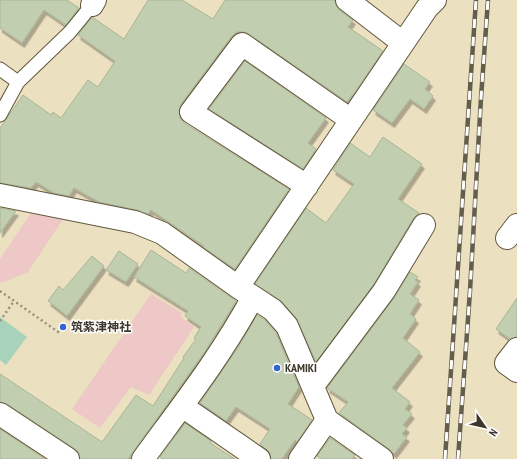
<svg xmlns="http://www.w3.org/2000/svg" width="517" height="459" font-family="'PT Sans Narrow','Noto Sans JP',sans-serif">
<defs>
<filter id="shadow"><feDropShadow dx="2.5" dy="4.5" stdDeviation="0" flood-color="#0004"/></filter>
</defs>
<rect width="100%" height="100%" fill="#ebe0c0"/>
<path fill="#edc8c6" d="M33,210L65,216L28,272L2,283L0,282V259Z
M151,294L182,313L181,317L194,327L149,395L131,387L100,428L72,409Z"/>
<path fill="#a7d3ba" d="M0,317L27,337L6,365L0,360Z"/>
<path fill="#c1ceaf" stroke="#a9b597" filter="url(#shadow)" d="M0,0H67L79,8L66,25L44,10L22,43L0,28Z
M148,0H182L213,19L225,0H335L336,5L339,10L353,20L348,27L383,51L353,95H352L347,102L249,34L244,32H237L232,36L181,104L179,111L180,118L184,123L289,189L235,269L203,247L204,246L151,210L148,214L137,210L99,202L74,188L69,196L54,193L36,182L31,188L0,183V128L23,95L51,115L53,112L61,118L88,80L98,87L115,61L78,35L92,17L124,39Z
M245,61L326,118L308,143L316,149L303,169L209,109Z
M404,64L430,82L425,89L433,96L424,109L410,99L392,123L373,110Z
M383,137L422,164L398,199L419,213L413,219L374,284L316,362L296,318L280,300L255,284L306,208L326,223L354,184L333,170L350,143L370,157Z
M0,208L16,211L0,233Z
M151,250L186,273L189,268L236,301L204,353L128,459H80L79,453L75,449L7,404L0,402V374L102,442L136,395L153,406L184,358L183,357L196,339L194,338L201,327L185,316L188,311L134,277Z
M119,251L138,264L126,282L106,270Z
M92,256L104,266L67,316L48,301L59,286L63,290Z
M410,272L418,277L415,280L418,282L410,294L419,300L410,314L416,319L403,338L420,352L392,388L410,402L405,409L412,414L403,425L407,428L402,434L407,437L394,454L389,449L339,413L348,402L327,388L394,298Z
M517,298V337L510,339L496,329Z
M257,315L265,320L276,333L299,387L288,404L312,420L297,442L295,440L282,459H271L270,453L260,444L270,429L236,407L226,421L200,403L239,346Z
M185,423L211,441L210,443L235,459H163L160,457Z
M0,429L45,459H0Z
M330,438L355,455L352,459H322L317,456Z"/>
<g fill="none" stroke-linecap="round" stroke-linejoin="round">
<defs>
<path id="service" d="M0,69L18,82
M0,115L18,82L70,32L92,5"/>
<path id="minor" d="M347,0L403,43
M92,5L95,0
M307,186L191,112L242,44L351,120
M0,195L135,222L162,233L238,287
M507,238L517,225
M517,349L506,363L517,371
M313,386L384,291L424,225
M182,406L259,459
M0,414L68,459
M143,459C181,407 222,355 253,297
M300,459L327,420
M382,459L327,420L287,326L273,310L238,287L427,8L435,0"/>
</defs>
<use href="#service" stroke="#61573b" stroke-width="15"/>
<use href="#minor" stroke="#61573b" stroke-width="24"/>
<path stroke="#978f78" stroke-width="2.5" stroke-dasharray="2 3" stroke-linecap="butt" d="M0,291L61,334
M0,321L14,301"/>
<use href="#service" stroke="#fff" stroke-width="13"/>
<use href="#minor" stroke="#fff" stroke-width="22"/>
<defs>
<path id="rail" d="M445,459L476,0
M458,459L470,291L481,98L488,0"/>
</defs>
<use href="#rail" stroke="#635d4b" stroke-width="4.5"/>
<use href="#rail" stroke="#fff" stroke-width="3" stroke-dasharray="9" stroke-linecap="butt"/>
</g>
<g fill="#3165d3" stroke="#fff" stroke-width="1.5">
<circle cx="63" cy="327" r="4"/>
<circle cx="277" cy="368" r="4"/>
</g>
<g text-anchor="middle" stroke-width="3" stroke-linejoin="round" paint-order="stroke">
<g font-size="12" font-weight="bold" fill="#3c372a" stroke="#fff" text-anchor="start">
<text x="71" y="331">筑紫津神社</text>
<text x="285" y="372">KAMIKI</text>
</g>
</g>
<g transform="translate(485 427) rotate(124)" stroke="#ffffff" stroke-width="3" paint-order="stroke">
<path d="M0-3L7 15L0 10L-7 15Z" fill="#3c372a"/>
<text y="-6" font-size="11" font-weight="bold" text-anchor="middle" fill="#3c372a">N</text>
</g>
</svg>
